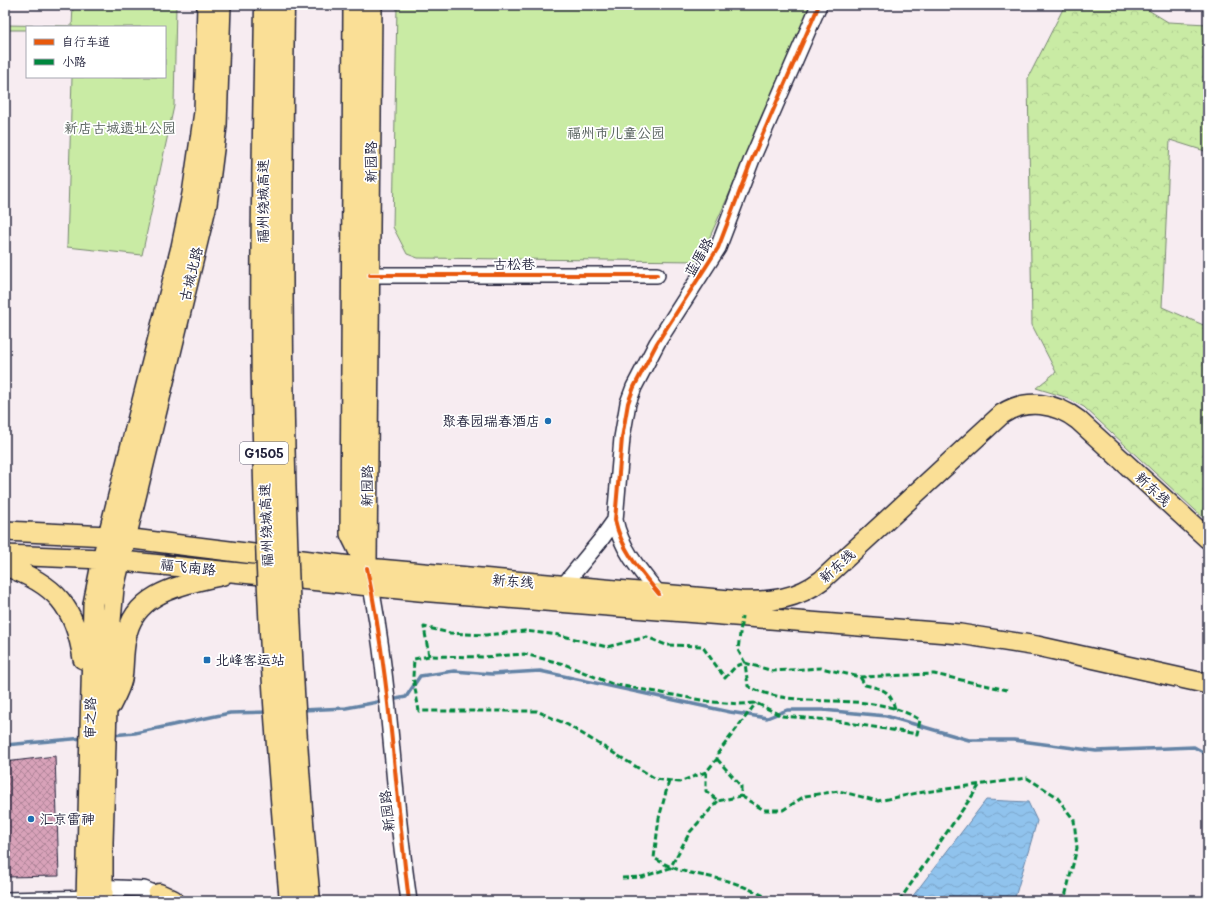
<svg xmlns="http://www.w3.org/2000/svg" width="1213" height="906" font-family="Mali,'LXGW WenKai TC',sans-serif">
<defs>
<pattern id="forest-crowns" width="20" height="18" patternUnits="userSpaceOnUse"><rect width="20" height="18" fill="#c9eba4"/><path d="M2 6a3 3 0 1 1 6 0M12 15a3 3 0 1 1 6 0" fill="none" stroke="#acc98e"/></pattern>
<pattern id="water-waves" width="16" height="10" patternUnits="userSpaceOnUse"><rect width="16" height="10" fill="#90c3ed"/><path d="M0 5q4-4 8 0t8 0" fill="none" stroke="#7ca7cc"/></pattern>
<pattern id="building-cross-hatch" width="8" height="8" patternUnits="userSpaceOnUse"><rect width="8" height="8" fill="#d8a2b9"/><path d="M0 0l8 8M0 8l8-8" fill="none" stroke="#af8498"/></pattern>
</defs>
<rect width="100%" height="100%" fill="#f7ecf1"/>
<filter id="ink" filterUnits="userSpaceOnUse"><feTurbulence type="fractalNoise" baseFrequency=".025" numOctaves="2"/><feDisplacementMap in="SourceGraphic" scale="8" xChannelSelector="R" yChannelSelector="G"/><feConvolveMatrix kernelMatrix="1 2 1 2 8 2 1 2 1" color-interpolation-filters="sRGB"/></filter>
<g filter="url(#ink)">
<path fill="#c9eba4" stroke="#768670" d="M73,5H176L174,106L142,255L67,247L72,77H165V27H27V30H5V25L72,26Z
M397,5H814L699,261L418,258L407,254L393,227Z"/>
<path fill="url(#forest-crowns)" stroke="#768670" d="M1065,5H1140L1168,22L1208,24V152L1170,140L1162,307L1208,327V522L1084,407L1065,397L1036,388L1056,372L1032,325L1028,78Z"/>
<path fill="url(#water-waves)" stroke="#6483a6" d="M986,800L1028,802L1037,821L1014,901H909Z"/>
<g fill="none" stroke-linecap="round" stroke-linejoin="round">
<path stroke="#6483a6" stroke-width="3.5" d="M391,700L406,697L420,676L454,671L492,674L540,671L730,712L767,718L787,710H823L886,716L969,740H1014L1096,751L1194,747L1208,755
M302,710L346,708L383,701
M112,735L135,733L230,713L269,712
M5,745L84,738"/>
</g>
<path fill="url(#building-cross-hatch)" stroke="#22223b" d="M55,756L59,876L5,877V762Z"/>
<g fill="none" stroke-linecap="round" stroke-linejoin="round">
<defs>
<path id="minor" d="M370,275H657
M369,577C385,655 390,734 398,814C401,843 405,872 409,901
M563,586L600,541L615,520
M659,594C641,572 621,549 615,520L622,438L628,403L634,387L657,343L718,248L752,159L819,5
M92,887L144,889L159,895
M5,900L96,898"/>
<path id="major" d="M353,5L350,534L367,568
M5,531L108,536L367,568L741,601C772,602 797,599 822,580L1002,414C1026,398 1056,403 1078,420L1208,539
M5,555L102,559L419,591L960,634L1037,646L1208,684
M367,563L372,5
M5,566C55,584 75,606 83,659
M111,705C115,697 120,688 122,679C124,666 123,652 126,639C133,591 184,585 223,575
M86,901L93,604L102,559L181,247L192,194L204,112L207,5
M103,901V842L109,642L114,588L207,204L217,126L221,5"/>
<path id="highway" d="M159,895L172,901"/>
</defs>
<use href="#minor" stroke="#22223b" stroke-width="18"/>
<use href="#major" stroke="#22223b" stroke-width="22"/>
<use href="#highway" stroke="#22223b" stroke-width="25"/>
<use href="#minor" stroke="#fff" stroke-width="15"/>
<use href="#major" stroke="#fadf96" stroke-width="19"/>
<use href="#highway" stroke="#fadf96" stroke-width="22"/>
<defs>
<path id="highway-bridge" d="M266,5C264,149 260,294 264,438C267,592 276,747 291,901
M283,5C279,304 280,603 309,901"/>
</defs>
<use href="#highway-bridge" stroke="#22223b" stroke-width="25" stroke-linecap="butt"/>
<use href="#highway-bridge" stroke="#fadf96" stroke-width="22"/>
<path stroke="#00873e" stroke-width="3" stroke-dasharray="6 3" stroke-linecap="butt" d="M429,656L424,627L450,633L486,635L525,631L559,635L607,647L647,637L666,645L702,646L725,678L736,666L745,663L773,671L821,668L860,677L934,674L1007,690
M860,677L865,685C883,689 890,690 895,709
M717,759L741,786V796L718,801L706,791V772L717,759L718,753L756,703
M706,772L679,782L656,779L568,725L537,711H419L413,677L414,659L429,656L484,657L524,654L564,664L612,684L712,702L740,704L756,703L782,716L830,720L917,734L920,720C871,688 799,713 748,686L745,663L738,650L742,617
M669,781L659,818L654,858C681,875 698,873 728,881C746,886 762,897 780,901
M741,796L764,810H783L805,796L839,791L878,801L917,793L1027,778L1056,796L1074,820L1077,848L1064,901
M622,878L642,877L670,868L690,832L718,801
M899,901L979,786"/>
<defs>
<path id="cycleway" d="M370,275H657
M367,568C390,678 395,790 409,901
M659,594C641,572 621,549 615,520L622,438L628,403L634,387L657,343L718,248L752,159L819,5
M5,900L103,898"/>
</defs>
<use href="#cycleway" stroke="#fff" stroke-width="6"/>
<use href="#cycleway" stroke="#e8590c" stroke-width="4"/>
</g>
</g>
<g fill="#1f6fb2" stroke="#fff" stroke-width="1.5">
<circle cx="548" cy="421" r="4"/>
<rect x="203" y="656" width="8" height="8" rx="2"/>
<circle cx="31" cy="819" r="4"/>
</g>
<g text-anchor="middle" stroke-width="3.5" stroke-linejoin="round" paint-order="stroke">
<rect fill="#fff" stroke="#646476" stroke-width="1" x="240" y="442" width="48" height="22" rx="3"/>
<g font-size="13" font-weight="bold" fill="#22223b">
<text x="264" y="458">G1505</text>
</g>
<g font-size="14" fill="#545e5a" stroke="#fff">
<text x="120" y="133">新店古城遗址公园</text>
<text x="616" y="138">福州市儿童公园</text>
</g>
<g font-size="14" fill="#22223b" stroke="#fff">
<text transform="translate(371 162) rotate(-90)" y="5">新园路</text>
<text transform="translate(263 201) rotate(-90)" y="5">福州绕城高速</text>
<text transform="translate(699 257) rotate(-60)" y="5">蓝厝路</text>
<text x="514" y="269">古松巷</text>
<text transform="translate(191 274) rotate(-76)" y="5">古城北路</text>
<text transform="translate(367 486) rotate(-89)" y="5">新园路</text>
<text transform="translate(1153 489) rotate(43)" y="5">新东线</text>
<text transform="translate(266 525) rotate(-92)" y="5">福州绕城高速</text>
<text transform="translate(837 566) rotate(-42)" y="5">新东线</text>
<text transform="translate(188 567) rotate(6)" y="5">福飞南路</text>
<text transform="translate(513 581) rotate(5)" y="5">新东线</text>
<text transform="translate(90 718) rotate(-89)" y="5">审之路</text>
<text transform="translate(387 811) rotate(-96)" y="5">新园路</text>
</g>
<g font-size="14" fill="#22223b" stroke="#fff" text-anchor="start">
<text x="540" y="426" text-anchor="end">聚春园瑞春酒店</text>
<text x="215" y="665">北峰客运站</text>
<text x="39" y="824">汇京雷神</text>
</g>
</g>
<rect width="1213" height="906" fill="none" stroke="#fff" stroke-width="20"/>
<rect x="10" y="10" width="1193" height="886" fill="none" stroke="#22223b" stroke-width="1.5" filter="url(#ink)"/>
<rect x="26" y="26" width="140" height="52" fill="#ffffff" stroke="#a7a7b1"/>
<rect x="34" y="39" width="20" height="6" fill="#e8590c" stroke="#a7a7b1"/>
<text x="62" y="46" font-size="12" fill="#22223b">自行车道</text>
<rect x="34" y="59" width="20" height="6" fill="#00873e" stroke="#a7a7b1"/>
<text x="62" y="66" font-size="12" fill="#22223b">小路</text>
</svg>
